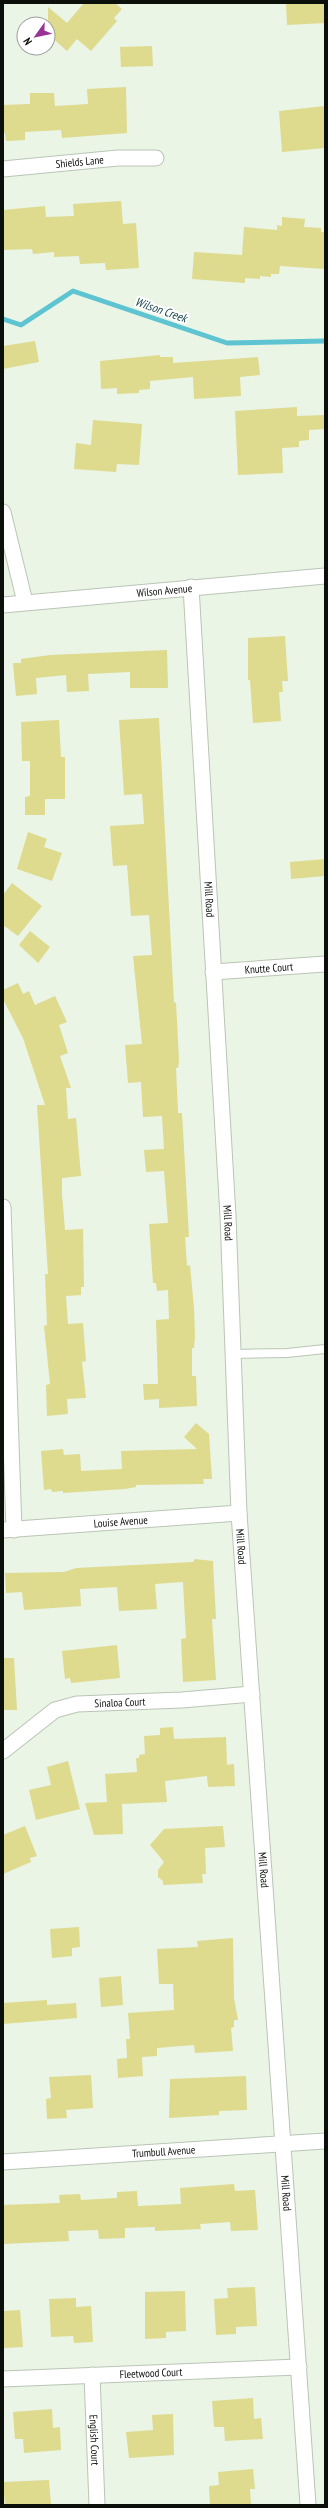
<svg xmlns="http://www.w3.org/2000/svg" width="328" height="2508" font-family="'PT Sans Narrow',sans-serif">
<rect width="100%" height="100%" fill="#eaf5e6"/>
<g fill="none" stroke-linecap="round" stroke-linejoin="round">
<path stroke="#5ec4d1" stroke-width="5" d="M3,319L21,325L73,291L227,343L325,341"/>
</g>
<path fill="#deda8e" d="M84,3H115L122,9L114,18L117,21L91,51L77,39L67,51L48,34V7L67,23Z
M286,3H325V23L287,25Z
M152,46L153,66L121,67L120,47Z
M126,87L127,133L62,138L61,130L25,132V140L6,141L5,133H3V105L30,104V93H54L55,106L88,104L87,89Z
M325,106V148L282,152L279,111Z
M121,201L123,224L136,223L139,268L106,270L105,263L80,264L79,256L54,257V252L33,254L32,249L3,250V210L45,206L46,217L74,216L73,204Z
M282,217L305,219L304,227L321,228V232H325V269L280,266L279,274H271V277L260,276V279L245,278V283L192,279L194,252L242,255L244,227L277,230V225L282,226Z
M35,341L39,362L3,369V346Z
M160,355V357H173V363L258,357L260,375L240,377L241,396L194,399L193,377L150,381V389L139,390V393L117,394V388L101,389L100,361Z
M297,407V416L325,415V429L309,430V440L299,441V447L282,448L283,473L238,475L235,411Z
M93,420L142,424L139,465L117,464L116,472L74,469L76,443L91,445Z
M285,636L288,681H282L283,692H279L281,721L253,723L250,680H248V638Z
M167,650L168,688H130V672L88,674L89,691L67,692L66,675L36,678L37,694L16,696L13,663H21V659L50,655Z
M159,718L174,1003L176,1002L177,1021L179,1061L178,1068H176L178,1113H182L189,1237H185L187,1266L190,1265L194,1308L195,1336L194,1348H192V1376H196L197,1406L159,1408V1399L144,1400L143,1384H158L156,1320L169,1319L168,1290L157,1291L156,1283H153L149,1224L168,1223L164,1171L146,1172L144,1150L164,1149L162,1116L143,1117L141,1082L128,1083L125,1045L142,1044L133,956L152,955L149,915L131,916L127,865L113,866L110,826L144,824L142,794L124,795L119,720Z
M59,720L61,757H65V799H45V815H25V797L30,796V761H22L21,722Z
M28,832L47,839L44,847L62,853L52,881L17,869Z
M325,859V876L291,879L290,862Z
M12,883L42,906L18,936L3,925V895Z
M30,931L50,947L38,963L19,945Z
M18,983L23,994L29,991L35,1005L55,996L67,1022L59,1025L68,1053L60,1056L71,1088H66L68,1119L76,1118L81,1176L62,1178V1194L65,1230L83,1229L84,1287H81V1295L66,1296L68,1324L83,1323L86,1361L82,1362L86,1398L67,1399L68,1414L47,1416L46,1385L50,1384L44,1326L47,1325L45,1274H48L37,1105H45L23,1038L3,999V990Z
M196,1423L209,1434L212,1479H203L204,1484L136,1485V1487L125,1489L63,1493V1491L52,1492L51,1489L44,1490L41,1451L63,1449L64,1455L80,1454L81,1471L122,1469L121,1451L197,1449L184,1437Z
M195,1559L213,1561L216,1619H212L216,1680L183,1682L181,1639L186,1638L183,1582L155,1584L157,1609L119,1611L117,1587L80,1589L81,1606L24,1610L22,1592L6,1593L5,1573L64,1572L76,1568L193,1562Z
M117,1645L120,1678L71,1683L70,1678L65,1679L62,1651Z
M3,1658H14L17,1710H3Z
M173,1727L174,1739L226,1737L227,1765L234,1764L235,1786L208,1787L207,1776L165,1781L167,1802L122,1804L123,1834L94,1835L85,1803L107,1802L105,1774L137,1772L136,1758H139V1755L145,1754L144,1736L160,1735V1728Z
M68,1761L80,1809L36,1820L29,1790L51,1785L47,1767Z
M25,1826L37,1856L30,1858L31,1862L3,1874V1835Z
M223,1826L225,1847L205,1848L206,1874H202L203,1883L163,1885V1881L158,1877V1870L164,1862L150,1845L164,1829Z
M79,1927L80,1947L72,1948V1956L52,1958L50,1929Z
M233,1938L234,1998L238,2020H234V2027L231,2028L233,2051L195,2053L194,2045L157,2048V2056L142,2057L143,2076L118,2078L117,2059L127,2058L126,2039H130L128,2013L174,2010L173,1984H159L157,1949L198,1947L197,1941Z
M121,1976L123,2005L101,2007L99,1978Z
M47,2000V2005L76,2003L77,2018L3,2024V2003Z
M91,2075L93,2108L66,2110L67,2118L47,2119L46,2099L51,2098L49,2077Z
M246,2076L247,2110L219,2111V2115L169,2118L170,2079Z
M234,2184L235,2191L255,2190L258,2230L231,2231L230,2222L200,2224L201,2229L155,2231V2227L125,2228V2238L99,2239L98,2230L68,2231L69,2241L3,2244V2205L60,2203L59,2195L80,2194L81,2200L117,2198V2192L137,2191L138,2206L181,2204L180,2188Z
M255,2287L257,2326L236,2327V2334L216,2335L214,2299L228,2298L227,2288Z
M185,2291L186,2331L166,2332V2338L145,2339V2292Z
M76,2298V2307L91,2306L93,2342L74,2343L73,2336L51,2337L49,2299Z
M20,2310L23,2347L3,2348V2311Z
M253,2398L254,2419L261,2418L263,2439L225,2441L224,2427H214L212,2401Z
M52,2409L53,2428L60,2427L61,2450L24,2453L23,2439H15L13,2412Z
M173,2414L174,2455L129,2458L126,2432L153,2430L152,2415Z
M253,2469L255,2489H250L251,2505H210L209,2486L219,2485L218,2472Z
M49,2480L51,2505H5L3,2482Z"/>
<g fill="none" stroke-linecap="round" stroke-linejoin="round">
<defs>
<path id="lane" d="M233,1354L287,1353L325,1349"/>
<g id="street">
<path id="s1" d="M3,169L118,158H156"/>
<path d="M3,512L25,602"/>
<path id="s2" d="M191,587L228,1216L239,1513L308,2505"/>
<path id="s3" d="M3,605L325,576"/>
<path id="s4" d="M213,972L325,964"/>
<path d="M3,1207L14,1530"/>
<path id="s5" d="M3,1530L239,1513"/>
<path id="s6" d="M3,1751L55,1710L77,1704L182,1700L252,1694"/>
<path id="s7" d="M3,2162L325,2141"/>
<path id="s8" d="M92,2375L97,2505"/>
<path id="s9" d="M3,2379L299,2367"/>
</g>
</defs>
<use href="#lane" stroke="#bac5b7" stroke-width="10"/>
<use href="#street" stroke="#bac5b7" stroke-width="17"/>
<use href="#lane" stroke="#fff" stroke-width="8"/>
<use href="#street" stroke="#fff" stroke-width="15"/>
</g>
<g text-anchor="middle" stroke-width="4" stroke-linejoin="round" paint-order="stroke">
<g font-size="11" fill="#0c100b" stroke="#fff">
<text dy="4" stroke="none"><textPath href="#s1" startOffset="77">Shields Lane</textPath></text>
<text dy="4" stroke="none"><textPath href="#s3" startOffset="162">Wilson Avenue</textPath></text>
<text dy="4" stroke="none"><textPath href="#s2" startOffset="313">Mill Road</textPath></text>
<text dy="4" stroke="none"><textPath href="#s4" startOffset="56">Knutte Court</textPath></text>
<text dy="4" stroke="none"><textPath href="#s2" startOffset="637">Mill Road</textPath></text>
<text dy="4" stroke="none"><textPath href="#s5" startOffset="118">Louise Avenue</textPath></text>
<text dy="4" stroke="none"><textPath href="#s2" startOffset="961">Mill Road</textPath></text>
<text dy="4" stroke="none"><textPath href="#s6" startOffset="132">Sinaloa Court</textPath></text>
<text dy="4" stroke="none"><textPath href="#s2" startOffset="1285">Mill Road</textPath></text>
<text dy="4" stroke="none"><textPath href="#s7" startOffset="161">Trumbull Avenue</textPath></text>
<text dy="4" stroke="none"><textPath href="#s2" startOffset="1609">Mill Road</textPath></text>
<text dy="4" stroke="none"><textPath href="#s9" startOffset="148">Fleetwood Court</textPath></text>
<text dy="4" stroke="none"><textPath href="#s8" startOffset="65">English Court</textPath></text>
</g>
<g font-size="12" font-style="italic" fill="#1a484e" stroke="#fff">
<text transform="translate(161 310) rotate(19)" y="4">Wilson Creek</text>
</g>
</g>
<rect width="328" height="2508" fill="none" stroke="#0c100b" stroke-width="8"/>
<g transform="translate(36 36) rotate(237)"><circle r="19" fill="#ffffff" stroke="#9e9f9d"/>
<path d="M0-3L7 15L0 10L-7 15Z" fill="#9a3296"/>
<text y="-6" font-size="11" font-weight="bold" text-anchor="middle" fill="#0c100b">N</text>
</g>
</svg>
